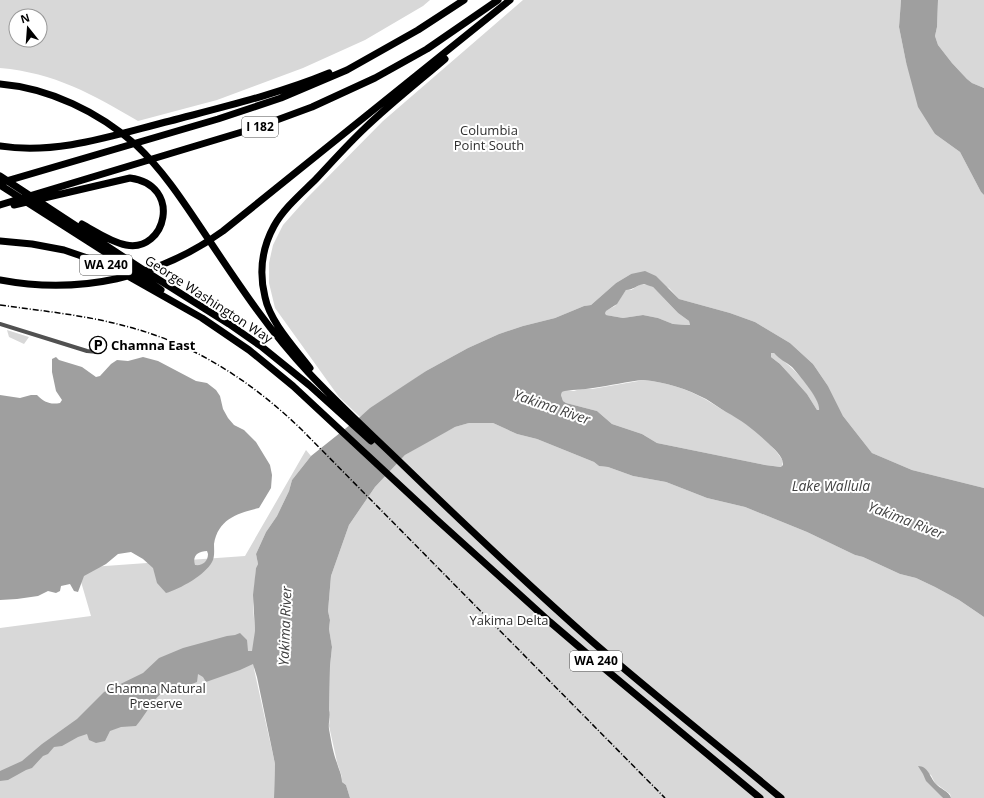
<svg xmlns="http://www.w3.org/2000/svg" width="984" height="798" font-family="'Open Sans',sans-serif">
<rect width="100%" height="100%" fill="#fff"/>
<path fill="#d8d8d8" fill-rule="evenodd" d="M0,0H430L423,6L365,40L303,68L217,100L138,121C92,94 55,73 0,68ZM16,16H40V40H16Z
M523,0H901L899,27L906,62L935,134L960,152L981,192L984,195V488L912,470L872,453L843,416L828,386L813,364L790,343L755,322L730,313L679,299L669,288L631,274L616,283L591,305L584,306L555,318L523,326L499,334L468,348L426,371L360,417L339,397L275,308L269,283V263L273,245L283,225L307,198L383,121Z
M938,0H984V88L972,83L967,79L952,63L938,45L935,36L937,27Z
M641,284L649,285L653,287L678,313L689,321L690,325L680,324H673L658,318L643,315L623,318L606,315L605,313V311L615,306L626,290H631Z
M7,330L29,337L24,344L9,337Z
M771,353H774C791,366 814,387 820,408L819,410H817L807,394L791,376L780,364L771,357Z
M644,380C665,382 687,389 705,399C712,403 719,408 726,412C730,414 735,416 740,419C755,429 774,446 783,461L782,467L765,465L657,443L642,434L612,424L597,411L566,403L563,401L561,395L562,392L566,390L574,391L580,389H592Z
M469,423H493L517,434L537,439L594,462L599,466L608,467L633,476L666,482L707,498L745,507L807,532L855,555L863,557L900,574L916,578L935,587L959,600L984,617V798H951L950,794L935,783L931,775L921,770L943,798H350L346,785L342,782V777L337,762L329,726L330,716L329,710L330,666L332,647L329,629L330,620L328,611L331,576L349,525L375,487L405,455L435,437L455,427Z
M306,450L311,456L292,480L289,491L277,516L266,532L256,554L258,564L256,568L253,606L255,631L254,669L275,764L274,798H0V628L91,616L77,568L245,556Z"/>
<path fill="#9f9f9f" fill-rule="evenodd" d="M901,0H938L937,27L935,36L938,45L952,63L967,79L972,83L984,88V195L981,192L960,152L935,134L918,107L906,62L899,27Z
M645,271L656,276L679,299L730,313L755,322L790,343L813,364L828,386L843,416L872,453L912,470L984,488V617L959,600L935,587L916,578L900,574L863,557L855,555L807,532L745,507L707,498L666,482L633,476L608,467L599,466L594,462L537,439L517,434L493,423H469L455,427L405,455L375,487L349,525L331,576L328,611L330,620L329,629L332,647L330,666L329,710C331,716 328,722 329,729C331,740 333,753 337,763C339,770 342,775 342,782L346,785L350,798H274L275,764L257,677L253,664L240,670L206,682L203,677L198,674L197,682C188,686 183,685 175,693L173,687C158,689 146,715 136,726L121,727L110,731L105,741L96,743L89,740L87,734L78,737L62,746L54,747L48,754L43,756L32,768L26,770L8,780L0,781V771L22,761L42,744L77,719L104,692L143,673L159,658L183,648L227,636L235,635L240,633L247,640L248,651H252L255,631L253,595L256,568L258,564L256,554L266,532L277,516L289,491L292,480L311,456L360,417L370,408L426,371L468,348L499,334L523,326L555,318L584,306L591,305L616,283L631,274ZM644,284L653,287L678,313L689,321L690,325L673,324L658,318L643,315L623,318L606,315L605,313L606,311L617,304L626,290C633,290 637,285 644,284ZM771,353H774C779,359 786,362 792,367C799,375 821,400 819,410H817L807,394L791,376L780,364L771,357ZM644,380C665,382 687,389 706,399C713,403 719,408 726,412C743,421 754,430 768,443C774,449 784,457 783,465L781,467L765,465L657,443L642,434L612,424L597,411L566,403L563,401L561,395L562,392C568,389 585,390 593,388C610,386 627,381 644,380Z
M56,357L59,360L82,367L96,377L100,376L111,364L117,360L128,361L143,357L158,361L196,381L207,383L216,390L220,396L223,409L228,418L234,425L244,430L256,442L270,465L272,475L271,488L259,508C238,513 218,519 214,544C214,550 215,557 212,562C205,575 180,589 166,593L157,583L153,568L143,559L131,552L118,554L106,564L84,576L78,592L74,591L70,584L61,586L60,591L56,593L48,591L38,596L17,599L0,600V395L20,398L31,395H37C44,402 50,405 60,403L62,400L56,391L52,372V359ZM207,551L208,554C208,561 203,566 195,565C192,556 198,551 207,551Z
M918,766C928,766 930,777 935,783C940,789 949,791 951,798H943L926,781L923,774Z"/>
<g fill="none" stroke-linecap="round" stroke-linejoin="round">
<path stroke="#515151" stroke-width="4" d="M0,324L87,351L98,352"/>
<path stroke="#000" stroke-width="7" d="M0,84C49,88 99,112 136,145C166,173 188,209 211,243C241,288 271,333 308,372C338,404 370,433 401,463C464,524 528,585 594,643C655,696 719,746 781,798
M0,146C58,155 114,135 170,121C223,107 278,94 329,73
M0,176L145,271L229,324L262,347L309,385L371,441
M0,183L218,119L281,98L347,70L418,30L464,0
M0,185L122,263L161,290
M0,205L255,128L312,107L375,78L427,49L498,0
M14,205L130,178C183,185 166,253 126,245C110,242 95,231 82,224
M0,241L32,244L64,250L99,262L126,275L202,318L249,350L293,386L436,519L550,622L605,669L760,798
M0,280C79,295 158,278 223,231L510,0
M310,368C294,347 270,322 265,297C259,273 262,248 274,226C284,208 302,193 316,179C332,162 348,144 365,128C390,104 418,82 445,59"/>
<path stroke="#000" stroke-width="1.5" stroke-dasharray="6 2 1 2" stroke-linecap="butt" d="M0,305C42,311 85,315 125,326C193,343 251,381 301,429L665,798"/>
</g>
<defs>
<symbol id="parking-ring" viewBox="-11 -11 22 22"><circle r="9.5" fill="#fff" stroke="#000" stroke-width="1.5"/><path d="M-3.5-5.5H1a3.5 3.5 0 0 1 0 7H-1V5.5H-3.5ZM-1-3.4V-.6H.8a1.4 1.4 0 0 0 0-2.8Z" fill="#000"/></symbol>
</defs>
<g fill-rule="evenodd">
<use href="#parking-ring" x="88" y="335" width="20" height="20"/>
</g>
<g text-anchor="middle" stroke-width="4" stroke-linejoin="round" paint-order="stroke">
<g fill="#fff" stroke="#4c4c4c" stroke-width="1">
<rect x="242" y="117" width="36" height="20" rx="3"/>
<rect x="80" y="255" width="52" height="20" rx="3"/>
<rect x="570" y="651" width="52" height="20" rx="3"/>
</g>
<g font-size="12" font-weight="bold" fill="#000">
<text x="260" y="131">I 182</text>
<text x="106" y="269">WA 240</text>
<text x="596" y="665">WA 240</text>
</g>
<g font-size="13" fill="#2f2f2f" stroke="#fff">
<text x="489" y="135">Columbia<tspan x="489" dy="15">Point South</tspan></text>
<text x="509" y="625">Yakima Delta</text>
<text x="156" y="693">Chamna Natural<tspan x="156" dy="15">Preserve</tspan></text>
</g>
<g font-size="13" fill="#000" stroke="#fff">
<text transform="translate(209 299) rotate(33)" y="5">George Washington Way</text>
</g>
<g font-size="13" font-weight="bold" fill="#000" stroke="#fff" text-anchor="start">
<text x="111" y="350">Chamna East</text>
</g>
<g font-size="14" font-style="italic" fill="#404040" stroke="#fff">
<text transform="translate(552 407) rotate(19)" y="5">Yakima River</text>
<text x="831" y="491">Lake Wallula</text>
<text transform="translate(906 520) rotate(21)" y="5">Yakima River</text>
<text transform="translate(285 626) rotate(-88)" y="5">Yakima River</text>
</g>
</g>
<g transform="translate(28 28) rotate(343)"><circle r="19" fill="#ffffff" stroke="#999999"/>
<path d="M0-3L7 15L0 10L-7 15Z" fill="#000000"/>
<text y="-6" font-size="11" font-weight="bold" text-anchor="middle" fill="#000000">N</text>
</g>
</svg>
